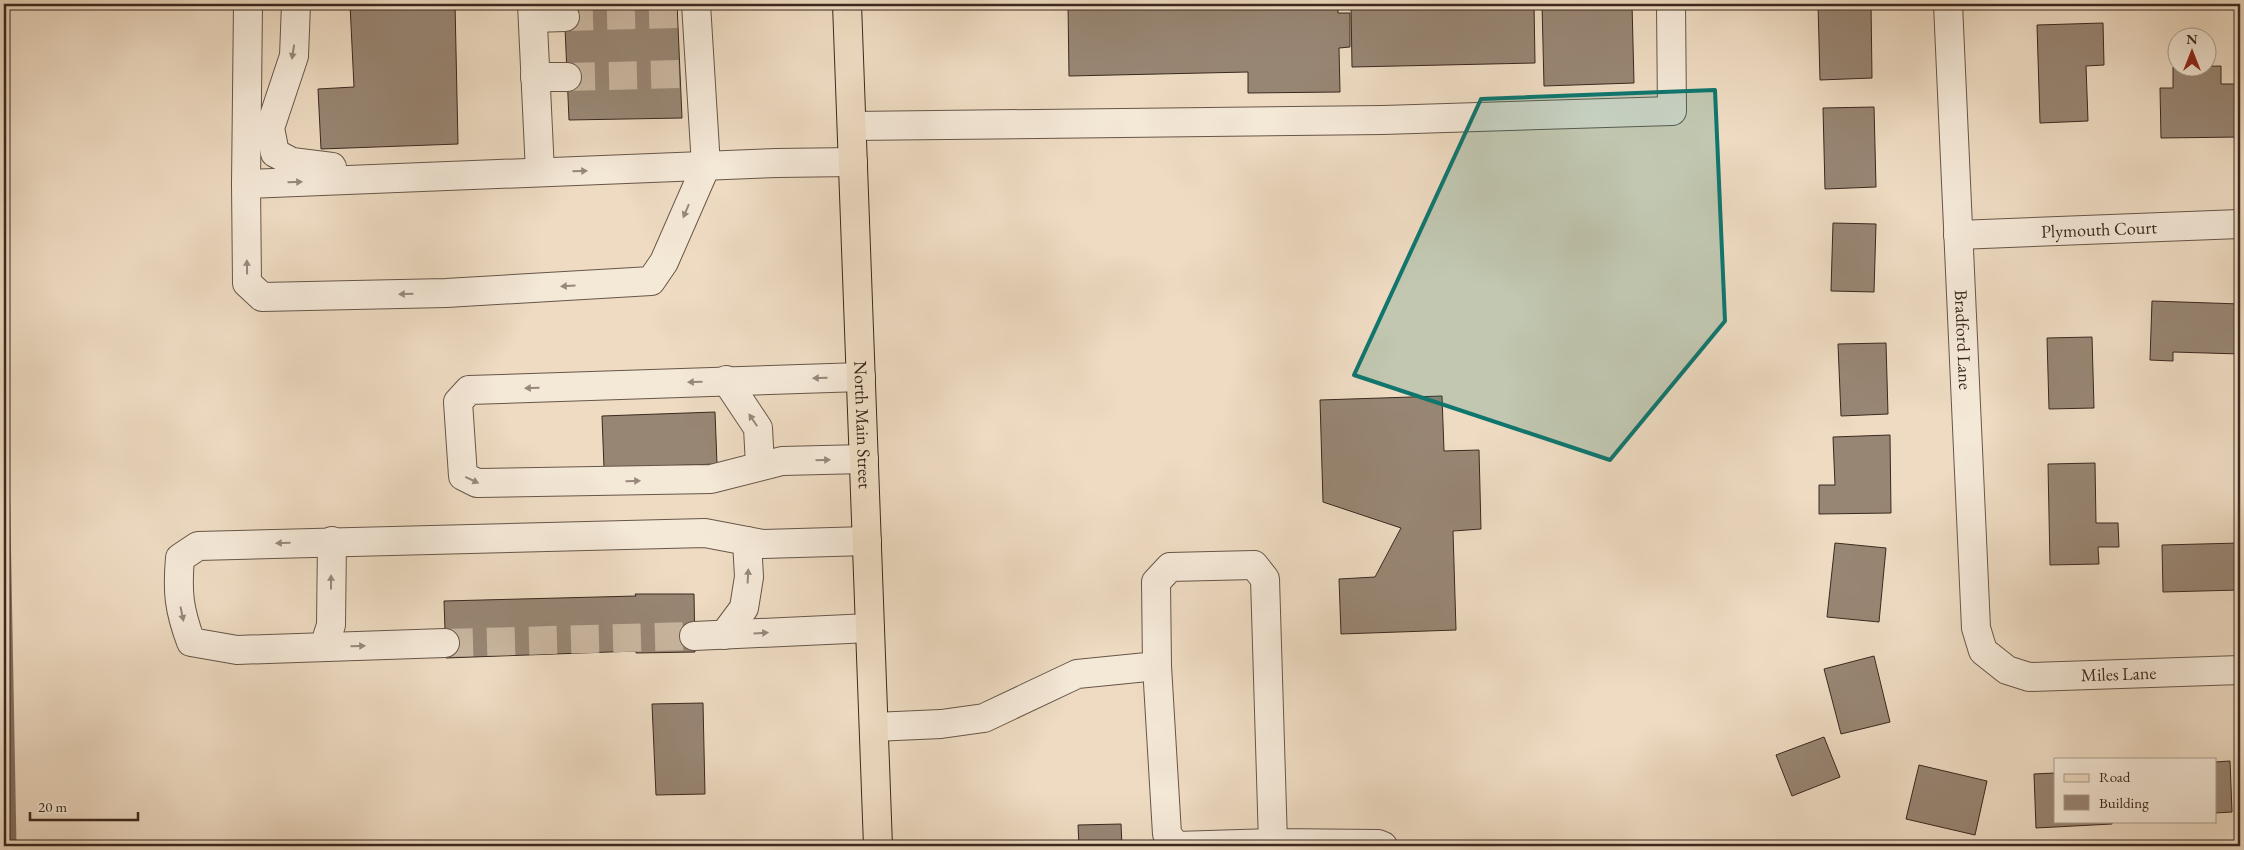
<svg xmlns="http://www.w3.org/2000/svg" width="2244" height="850" font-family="'EB Garamond',serif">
<rect width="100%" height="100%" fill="#eedbc2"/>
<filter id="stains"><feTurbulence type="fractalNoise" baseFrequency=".004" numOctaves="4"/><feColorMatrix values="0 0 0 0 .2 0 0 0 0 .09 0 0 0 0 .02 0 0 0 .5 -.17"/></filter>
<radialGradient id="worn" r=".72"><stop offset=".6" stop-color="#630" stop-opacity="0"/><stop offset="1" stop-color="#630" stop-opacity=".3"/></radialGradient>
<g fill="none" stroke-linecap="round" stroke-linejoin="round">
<path stroke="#816f60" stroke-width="11" d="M4,468L11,846"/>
</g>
<path fill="#988674" stroke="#3a291f" d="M350,4H455L458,144L321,149L318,89L354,87Z
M564,4H677L682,118L569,120Z
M1068,4H1338V13H1350V47L1339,48L1340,92L1248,93V72L1069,76Z
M1351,4H1534L1535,63L1352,67Z
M1542,4H1632L1634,83L1544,86Z
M1818,4H1871L1872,78L1820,80Z
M2103,23L2104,65L2086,66L2088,121L2040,123L2037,25Z
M2221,66V84H2240V137L2161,138L2160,88H2173V67Z
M1874,107L1876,187L1825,189L1823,108Z
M1833,223L1876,224L1874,292L1831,291Z
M2152,301L2240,304V354L2173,352V361L2150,360Z
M2092,337L2094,408L2049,409L2047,338Z
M1886,343L1888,414L1841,416L1838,344Z
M1442,396L1444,451L1479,450L1481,529L1453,531L1456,630L1341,634L1339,579L1375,577L1401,528L1323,502L1320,400Z
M715,412L717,464L604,468L602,416Z
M1890,435L1891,513L1819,514V485H1835L1833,437Z
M2095,463L2096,523H2118L2119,547H2098L2099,564L2050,565L2048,464Z
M1835,543L1886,548L1879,622L1827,617Z
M2240,543V590L2163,592L2162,545Z
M635,594H694L695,652L636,653V651L446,658L444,601L636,596Z
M1874,656L1890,722L1841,734L1824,669Z
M703,703L705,794L656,795L652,704Z
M1824,737L1840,777L1792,796L1776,755Z
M2230,761L2232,812L2215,813V762Z
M1919,765L1987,781L1975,835L1906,819Z
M2055,773V821H2112V824L2036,828L2034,774Z
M1121,824L1122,846H1079L1078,825Z"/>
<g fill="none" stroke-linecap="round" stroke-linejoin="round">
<path stroke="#cab7a1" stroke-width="28" stroke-dasharray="28 14" stroke-linecap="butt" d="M565,17L677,14
M567,77L680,74
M445,643L694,636"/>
<defs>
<g id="minor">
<path d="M248,4L246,184L247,283L262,297L446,293L651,281L664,262L706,166L696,4"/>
<path d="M296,4L294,56L270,128L275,153L292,162L332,167"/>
<path d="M532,4L540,172"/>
<path id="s1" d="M1948,4L1976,628L1983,651L2007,670L2029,677L2240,670"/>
<path d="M533,18L565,17"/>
<path d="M535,77H567"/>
<path d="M852,126L1383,120L1672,111L1671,4"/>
<path d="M246,184L777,163L853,162"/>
<path id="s2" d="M1958,235L2240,224"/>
<path d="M861,377L469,390L458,402L463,476L477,483L711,479L782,461L864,459"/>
<path d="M726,380L758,428L760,465"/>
<path d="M724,635L744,608L749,577L747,541"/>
<path d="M694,636L870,628"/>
<path d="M445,643L237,650L191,642C179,610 177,592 180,558L198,546L705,533L763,544L867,541"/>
<path d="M324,647L331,625L332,541"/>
<path d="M1157,666L1167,834L1176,846"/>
<path d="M874,727L941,724L984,718L1077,674L1157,666L1156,582L1170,567L1254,565L1265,579L1273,843L1378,844L1383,846"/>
<path d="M1176,846L1273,843"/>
</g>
<g id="major">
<path id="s3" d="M847,4L878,846"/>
</g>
</defs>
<use href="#minor" stroke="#675648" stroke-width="30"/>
<use href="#major" stroke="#3a291f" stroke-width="30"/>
<use href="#minor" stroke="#f4e8d7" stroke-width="28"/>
<use href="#major" stroke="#eedbc2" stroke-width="28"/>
</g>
<defs><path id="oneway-solid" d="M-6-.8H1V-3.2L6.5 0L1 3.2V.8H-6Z" transform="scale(1.25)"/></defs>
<g fill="#97887b">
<use href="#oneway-solid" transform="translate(293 52) rotate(99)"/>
<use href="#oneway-solid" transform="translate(580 171) rotate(-2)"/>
<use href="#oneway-solid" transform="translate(295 182) rotate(-2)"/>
<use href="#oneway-solid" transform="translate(686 211) rotate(113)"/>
<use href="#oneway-solid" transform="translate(247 267) rotate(-91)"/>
<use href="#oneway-solid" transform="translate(568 286) rotate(177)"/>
<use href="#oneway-solid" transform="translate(406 294) rotate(179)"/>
<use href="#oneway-solid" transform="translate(820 378) rotate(179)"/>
<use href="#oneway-solid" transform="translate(695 382) rotate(178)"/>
<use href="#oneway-solid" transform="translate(532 388) rotate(178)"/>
<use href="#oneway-solid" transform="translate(753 420) rotate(-124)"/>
<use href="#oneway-solid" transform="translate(823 460) rotate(-1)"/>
<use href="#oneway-solid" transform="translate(472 480) rotate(25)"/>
<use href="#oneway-solid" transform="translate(633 481) rotate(-1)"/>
<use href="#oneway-solid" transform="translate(283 543) rotate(178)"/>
<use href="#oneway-solid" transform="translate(748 576) rotate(-87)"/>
<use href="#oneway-solid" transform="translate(331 582) rotate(-90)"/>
<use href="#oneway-solid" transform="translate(182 614) rotate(78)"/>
<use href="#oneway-solid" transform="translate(761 633) rotate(-3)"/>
<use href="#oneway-solid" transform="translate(358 646) rotate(-2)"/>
</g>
<path fill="#0f766e" fill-opacity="0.2" stroke="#0f766e" stroke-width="4" stroke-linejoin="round" d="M1715,90L1725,321L1610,460L1354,375L1481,99Z"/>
<g text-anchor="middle" stroke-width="4" stroke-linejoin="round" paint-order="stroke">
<g font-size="18" fill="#3a291f" stroke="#f4e8d7">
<text dy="6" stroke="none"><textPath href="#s2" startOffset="141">Plymouth Court</textPath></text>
<text dy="6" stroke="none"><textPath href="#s1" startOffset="336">Bradford Lane</textPath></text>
<text dy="6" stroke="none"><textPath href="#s3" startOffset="421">North Main Street</textPath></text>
<text dy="6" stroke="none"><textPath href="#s1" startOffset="792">Miles Lane</textPath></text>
</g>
</g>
<rect width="2244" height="850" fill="none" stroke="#eedbc2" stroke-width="20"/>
<rect x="5" y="5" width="2234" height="840" fill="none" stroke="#3a291f" stroke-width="2.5"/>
<rect x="10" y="10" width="2224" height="830" fill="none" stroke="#3a291f"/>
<rect x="2054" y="758" width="162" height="65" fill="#f4e8d7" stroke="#aa9c8d"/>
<rect x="2064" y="774" width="25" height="8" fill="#eedbc2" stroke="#aa9c8d"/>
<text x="2099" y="782" font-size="15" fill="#3a291f">Road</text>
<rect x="2064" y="795" width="25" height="15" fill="#988674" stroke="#aa9c8d"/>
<text x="2099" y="808" font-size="15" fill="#3a291f">Building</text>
<g transform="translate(2192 52)"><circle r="24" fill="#f4e8d7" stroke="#aa9c8d"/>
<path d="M0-4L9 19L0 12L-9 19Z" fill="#8f2418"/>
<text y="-8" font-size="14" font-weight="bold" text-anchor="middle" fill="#3a291f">N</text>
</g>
<path d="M30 812v8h108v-8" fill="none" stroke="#3a291f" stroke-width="2.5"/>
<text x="38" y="812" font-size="15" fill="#3a291f" stroke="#f4e8d7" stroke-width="4" paint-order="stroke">20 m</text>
<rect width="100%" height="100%" filter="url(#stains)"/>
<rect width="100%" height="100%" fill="url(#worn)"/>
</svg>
